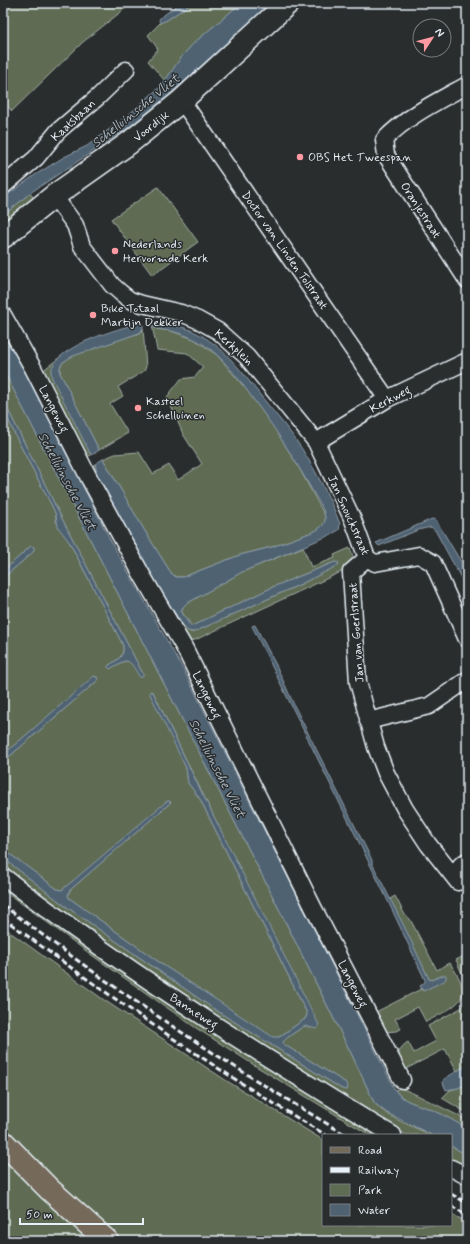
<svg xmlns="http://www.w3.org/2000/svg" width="470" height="1244" font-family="Mynerve,sans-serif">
<rect width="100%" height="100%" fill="#2a2d2e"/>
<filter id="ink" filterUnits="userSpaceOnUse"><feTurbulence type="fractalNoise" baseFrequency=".025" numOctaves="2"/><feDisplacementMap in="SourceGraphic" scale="8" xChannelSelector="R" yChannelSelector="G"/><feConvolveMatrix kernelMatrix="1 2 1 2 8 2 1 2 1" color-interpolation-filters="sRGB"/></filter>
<g filter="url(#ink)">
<path fill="#5e6c53" stroke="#a3aea6" d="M3,3H132L83,42L12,111L3,102Z
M192,3H241L194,43L183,55L165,81L148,61L158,49L148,35L160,23L167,20Z
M158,187L198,242L152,275L111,219Z
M30,193L35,200L3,226V216Z
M152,325L156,329L171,331L194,339L217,355L246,389L275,429L298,466L325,516C327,524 321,527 315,531L272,547L240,555L183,577H176L171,573L146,533L103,459L115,454L139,452L153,474L169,465L178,480L202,464L183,434L167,397L181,379L195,377L203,367L187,353L157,350Z
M143,328L146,367L144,371L118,387L123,396L110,404L128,433L99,450L60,373V367L63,362L72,356L139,333L142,331Z
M60,357L54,365L91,455L87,457L42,372L46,368Z
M3,369L265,881L352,1055L374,1102C385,1117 414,1127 432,1135H406L359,1104L265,1051L49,903L3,868V858L64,905L214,1009L342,1089L347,1090L346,1083L283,1044V1042L288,1037L304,1026L317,1028L153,692L186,768L188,783L200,799L306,1011L307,1015L305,1019L279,1037L273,1038L163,965L69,898L68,895L70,890L171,802L62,890L57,889L3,849V762L97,681V677H94L3,755V578L33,552L34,549L31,546L3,571V408L19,443L52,506L56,515V521L70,543L123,645C125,656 117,660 108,666L110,669C129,657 127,659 143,674L58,511L9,412L3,403V391L5,394L9,391L3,380Z
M95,464L97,474L157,585L190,632H194L301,584L339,564L335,562L275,586L192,626L181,611L183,607L186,604L242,572L303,547L311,567L335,558L334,555L350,548L356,565L195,640L190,641L187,640L90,467Z
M3,883L382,1135H370L351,1124L254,1065L196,1028L93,956L3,890Z
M395,896L405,915L410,919L437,970L450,963C455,971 462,981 463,991C464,1005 436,1016 426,1022L418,1007L395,1019L401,1029L396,1031L386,1032L372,1014L421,989L423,991L446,979L444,975L431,980L429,979L390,899Z
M3,927L104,1000L227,1081L323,1140V1225H451V1214L467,1222V1241H122L97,1220L14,1140L3,1127Z
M464,956L467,957V985L456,960Z
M467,1001V1065L457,1071L445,1049L402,1071C399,1058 395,1050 408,1042L414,1053L436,1041L428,1026L461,1008L464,1005Z
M467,1084V1113L442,1098L450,1090L458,1088Z
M401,1088L417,1095L467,1120V1128C455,1122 443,1114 430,1109C417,1104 403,1102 395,1090Z
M451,1146L467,1155V1169L451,1160Z
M3,1157L17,1172L92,1241H6L3,1235Z"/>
<path fill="#4f6272" stroke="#8c9ba8" d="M180,3H192L167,20L160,23L159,20L160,18Z
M241,3H271L168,96L128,128L30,193L3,216V198L35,175L64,157L87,146L127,116L161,86L183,55L194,43Z
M153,322C172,323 191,328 207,339C228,352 246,377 261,396C275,414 290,430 302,449C317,473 330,498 340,524L339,530L328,536L242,572L186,604L183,607L181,611L190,626H192L275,586L335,562L339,563L337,566L301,584L194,632L188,631L184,627L157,585L97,474L95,464L103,459L146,533L171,573L176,577H183L240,555L272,547L315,531C320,528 326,524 325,518C325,509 316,498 312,490C294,458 275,428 253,399C242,383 230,367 216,354C203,342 188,335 171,331C165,330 159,330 153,327L151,324Z
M139,323L143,325C143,329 142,331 139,333L73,356L63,362L60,367V373L99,450L91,455L52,378C52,376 51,374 51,372C54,346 119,329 139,323Z
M3,334L21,365L114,547L183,669L395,1090C403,1102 417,1104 430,1109C443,1114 455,1122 467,1128V1155L451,1146V1135H432L387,1113L378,1106L374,1102L352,1055L265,881L3,369Z
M3,403L9,412L58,511L143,674V676L141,678L139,676C128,658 129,657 110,669L108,667V666C117,660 125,657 123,645L70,543L58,527L56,515L52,506L19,443L3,408Z
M432,519L436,520L467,572V589L435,530L431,527L418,530L379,546L376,543Z
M31,546L34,547V549L33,552L3,578V571Z
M255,625L276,665L295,707L372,860V863L407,932L429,979L431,980L444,975H446V979L444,981L423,991L420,986L425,982V980L386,897L252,626Z
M94,676L98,678L97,681L3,762V755Z
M150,691L153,692L198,785L319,1025L317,1029L304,1026L288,1037L283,1042V1044L346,1083L348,1087L347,1090L342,1089L214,1009L64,905L3,858V849L57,889L62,890L167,801H170V803L70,890L68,895L69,898L163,965L273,1037H279L305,1019L307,1015L306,1011L200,799L188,783L186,768L150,694Z
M467,1065V1084L458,1088L446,1090L443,1083L444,1079Z"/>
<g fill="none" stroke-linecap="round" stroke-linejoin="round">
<defs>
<path id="street" d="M467,85C438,101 407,116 384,140L386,155L467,280
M182,101L387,399
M3,186L36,158L58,131L98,97L126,70
M54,196L75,225L82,246L112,285L121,293L130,300L142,304L181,313L198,320L218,331L247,357L316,442L353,520L367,558L375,563L419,555L433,563L467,639
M3,315L33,368L90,480L142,575L185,649L313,907L402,1080
M316,442L387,399L467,361
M367,558L351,572L358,682L376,747L386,773L405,809L428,844L458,882
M368,721L429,706L467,680
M3,876C78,934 156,987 236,1038C288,1071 340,1104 393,1135
M458,882L461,865L467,861
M451,1168L467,1176"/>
<path id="secondary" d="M3,237L54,196L129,143L180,102L288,3"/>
<path id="primary" d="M3,1142L49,1189L107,1241"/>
</defs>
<use href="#street" stroke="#e8f1f8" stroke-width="19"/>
<use href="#secondary" stroke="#e8f1f8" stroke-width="25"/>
<use href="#primary" stroke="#e8f1f8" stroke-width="25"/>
<use href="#street" stroke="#2a2d2e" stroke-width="16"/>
<use href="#secondary" stroke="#2a2d2e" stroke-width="22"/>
<use href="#primary" stroke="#746a5a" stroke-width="22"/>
<path stroke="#e8f1f8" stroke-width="3" stroke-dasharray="6 3" stroke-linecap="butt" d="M3,905C112,989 228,1065 346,1135
M3,918C107,995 214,1069 326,1135
M451,1194L467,1203
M451,1206L467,1215"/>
</g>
</g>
<g fill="#ff9aa2" stroke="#2a2d2e" stroke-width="1.5">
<circle cx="300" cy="157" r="4"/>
<circle cx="115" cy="251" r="4"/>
<circle cx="93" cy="315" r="4"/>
<circle cx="138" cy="408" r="4"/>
</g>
<g text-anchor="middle" stroke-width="3" stroke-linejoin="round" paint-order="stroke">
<g font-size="12" fill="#e8f1f8" stroke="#2a2d2e">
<text transform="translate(73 120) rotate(-43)" y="4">Kaatsbaan</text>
<text transform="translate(151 126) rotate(-39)" y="4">Voordijk</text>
<text transform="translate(421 210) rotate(57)" y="4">Oranjestraat</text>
<text transform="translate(285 250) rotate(55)" y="4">Doctor van Linden Tolstraat</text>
<text transform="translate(234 347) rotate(42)" y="4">Kerkplein</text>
<text transform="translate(390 399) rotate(-28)" y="4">Kerkweg</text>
<text transform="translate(54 409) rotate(63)" y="4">Langeweg</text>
<text transform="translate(349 515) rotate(66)" y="4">Jan Snouckstraat</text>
<text transform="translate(356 633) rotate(-94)" y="4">Jan van Goerlstraat</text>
<text transform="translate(207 695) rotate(64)" y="4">Langeweg</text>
<text transform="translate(353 984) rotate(63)" y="4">Langeweg</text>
<text transform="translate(194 1011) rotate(33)" y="4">Banneweg</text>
</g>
<g font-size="12" fill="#e8f1f8" stroke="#2a2d2e" text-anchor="start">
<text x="308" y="161">OBS Het Tweespan</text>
<text x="123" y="248">Nederlands<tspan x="123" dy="14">Hervormde Kerk</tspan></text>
<text x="101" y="312">Bike Totaal<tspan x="101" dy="14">Martijn Dekker</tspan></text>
<text x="146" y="405">Kasteel<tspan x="146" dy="14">Schelluinen</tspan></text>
</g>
<g font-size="13" font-style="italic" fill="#abb8c2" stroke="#2a2d2e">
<text transform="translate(135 110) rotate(-39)" y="5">Schelluinsche Vliet</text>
<text transform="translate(68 481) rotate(62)" y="5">Schelluinsche Vliet</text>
<text transform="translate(218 768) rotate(63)" y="5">Schelluinsche Vliet</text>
</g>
</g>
<rect width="470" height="1244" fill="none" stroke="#2a2d2e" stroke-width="16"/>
<rect x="8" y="8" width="454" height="1228" fill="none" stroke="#e8f1f8" stroke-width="1.5" filter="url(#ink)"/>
<rect x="322" y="1134" width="130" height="92" fill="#2a2d2e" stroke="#767b7f"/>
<rect x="330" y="1147" width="20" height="6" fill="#746a5a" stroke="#767b7f"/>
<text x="358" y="1154" font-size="12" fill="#e8f1f8">Road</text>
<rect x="330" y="1167" width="20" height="6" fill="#e8f1f8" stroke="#767b7f"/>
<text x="358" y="1174" font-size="12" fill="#e8f1f8">Railway</text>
<rect x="330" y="1184" width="20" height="12" fill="#5e6c53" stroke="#767b7f"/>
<text x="358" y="1194" font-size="12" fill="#e8f1f8">Park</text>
<rect x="330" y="1204" width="20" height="12" fill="#4f6272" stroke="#767b7f"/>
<text x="358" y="1214" font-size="12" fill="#e8f1f8">Water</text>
<g transform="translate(432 38) rotate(54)"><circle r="19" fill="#2a2d2e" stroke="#767b7f"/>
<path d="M0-3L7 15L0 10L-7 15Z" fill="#ff9aa2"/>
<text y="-6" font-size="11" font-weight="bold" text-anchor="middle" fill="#e8f1f8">N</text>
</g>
<path d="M20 1218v6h123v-6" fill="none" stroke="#e8f1f8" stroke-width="2"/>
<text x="26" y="1218" font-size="12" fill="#e8f1f8" stroke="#2a2d2e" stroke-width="3" paint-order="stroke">50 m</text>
</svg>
